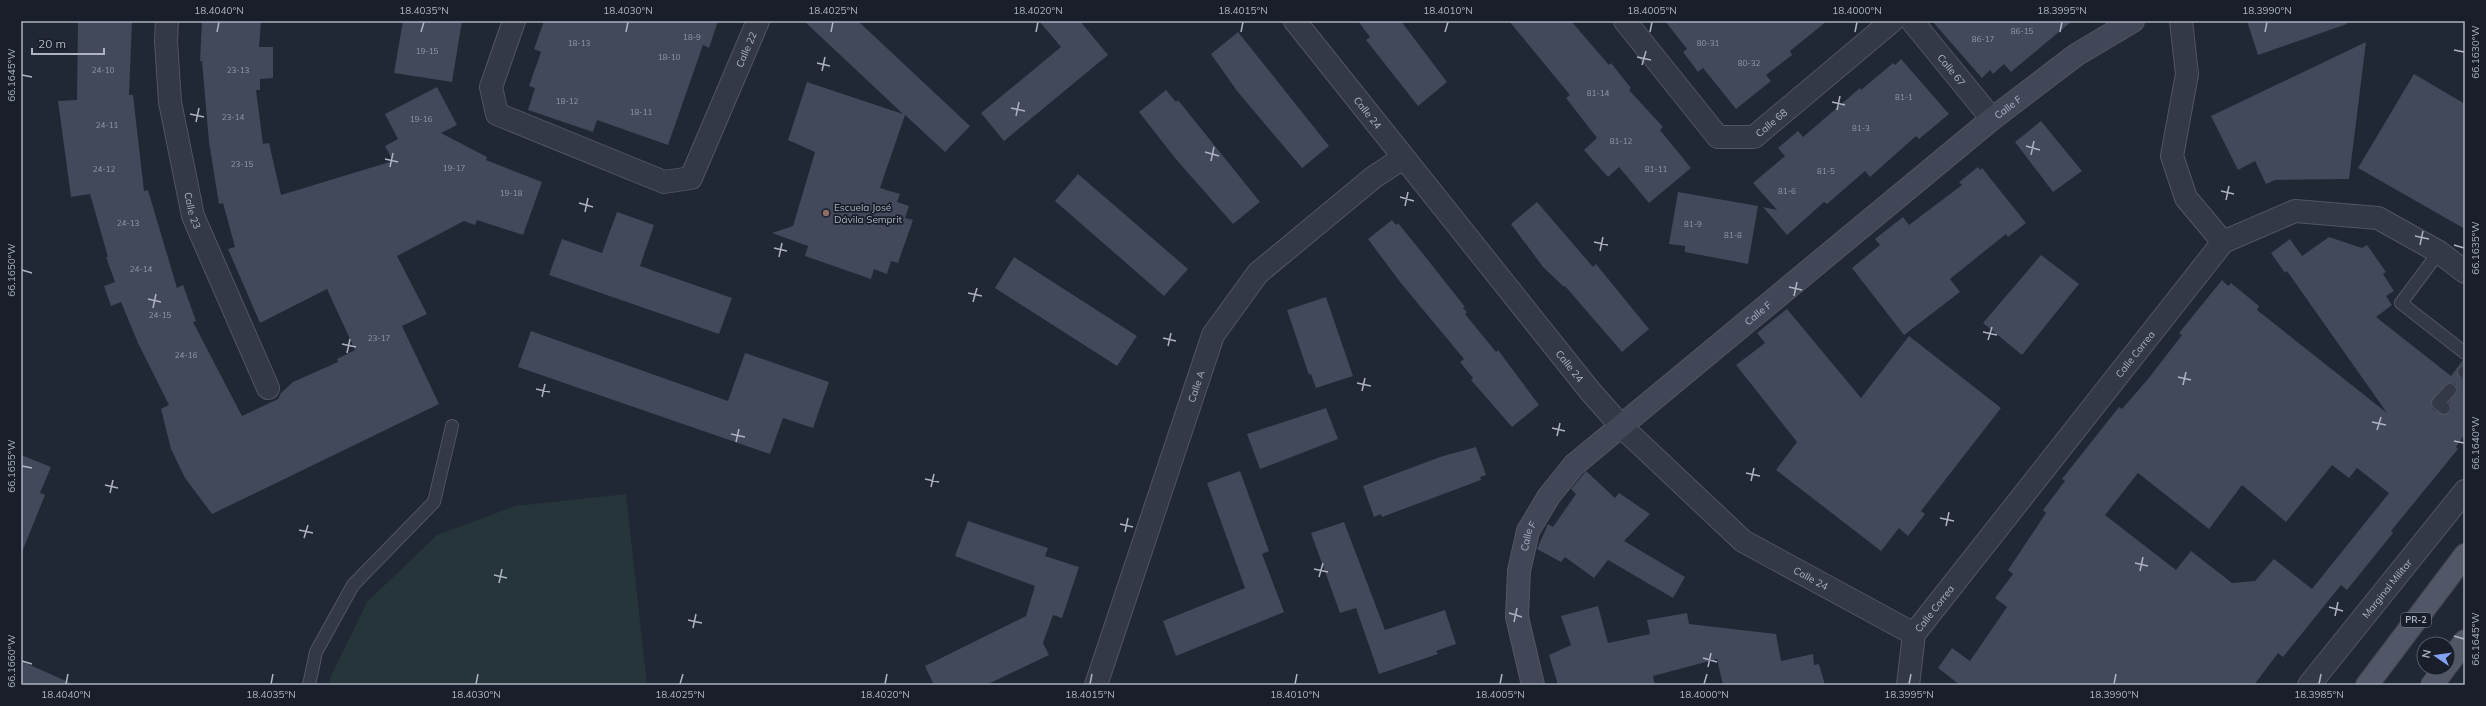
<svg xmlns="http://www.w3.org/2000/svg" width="2486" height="706" font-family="Mulish,sans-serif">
<rect width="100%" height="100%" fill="#202735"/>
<path fill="#253539" d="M626,494L647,685H329L330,678L367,602L437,535L515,506Z"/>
<path fill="#41495a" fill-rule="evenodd" d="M78,21H132L129,95H133L144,191L148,190L177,288L183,285L196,321L193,322L242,416L278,399L281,393L293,382L338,362L337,359L355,350L327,289L260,323L228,249L235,247L223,203L219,204L209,142L202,61H200L202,21H261L259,47H273V78L260,79V90H256L263,144L269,143L281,195L393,161L385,146L398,139L385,114L437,87L457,125L441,133L487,157L486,160L542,182L523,235L477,220L475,225L464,221L397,256L427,314L402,326L439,404L212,514L185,478L171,449L161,409L169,405L138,343L121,302L111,306L104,286L115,282L106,257H108L90,194L71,197L58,101L77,100Z
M403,21H462L452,82L394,73Z
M544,21H718L709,48L703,45L668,145L597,120L593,132L528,110L535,88L529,86L541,52L534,49Z
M804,21H858L970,126L945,152L905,115L880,188L900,194L897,202L909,206L905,218L913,220L898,263L891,261L887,274L874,269L871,279L805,256L808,246L772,233L793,226L815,152L788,140L807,82L903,114Z
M1039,21H1080L1108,55L1004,141L981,113L1061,47Z
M1358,21H1401L1447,82L1418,106L1366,40L1370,37Z
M1509,21H1571L1609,65L1611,63L1631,88L1629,90L1663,127L1660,130L1691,168L1649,203L1619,167L1608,177L1584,150L1597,138L1566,98L1570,95Z
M1665,21H1827L1790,51L1792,55L1766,75L1771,81L1736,109L1703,68L1698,72L1683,52L1687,49Z
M1932,21H2072L2011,72L2004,64L1993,74L1990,70L1982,78Z
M2247,21H2346L2347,24L2258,55Z
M1238,32L1329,146L1302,168L1237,91L1211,54Z
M2366,42L2349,179L2275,180L2266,184L2255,161L2238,170L2211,116Z
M1901,59L1949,114L1919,139L1916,136L1870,177L1865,171L1827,204L1824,202L1787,235L1763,207L1777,210L1753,183L1785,156L1778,148L1798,131L1803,137L1860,88L1861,90L1893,63L1895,65Z
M2414,74L2465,104V229L2358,168Z
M1166,90L1176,102L1178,100L1260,202L1233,224L1175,158L1139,112Z
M2041,121L2082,171L2053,192L2015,142Z
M1978,167L1980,170L1982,168L2026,223L2008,237L2006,234L1950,279L1960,292L1904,335L1852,268L1880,245L1875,239L1903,217L1909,225L1962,185L1959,182Z
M1078,174L1188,269L1164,296L1055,201Z
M1678,192L1758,206L1748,264L1685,252V246L1669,244Z
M1537,202L1593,267L1596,264L1649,329L1622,352L1565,286L1564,287L1543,267L1511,224Z
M617,212L654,225L640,266L732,298L719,334L549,275L562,239L602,253Z
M1392,220L1396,225L1398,223L1424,255L1465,307L1463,308L1467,312L1465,314L1496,352L1498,350L1539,405L1512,427L1471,380L1473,378L1460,362L1464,359L1400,282L1368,239Z
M2329,237L2362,248L2367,245L2386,272L2383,274L2394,291L2386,296L2392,305L2376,317L2451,376L2463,360H2465V364L2460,366L2457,372L2460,378L2465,380V434L2456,447L2458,449L2391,531L2393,533L2347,590L2341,585L2283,657L2278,653L2254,685H1960L1938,668L1952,648L1970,661L2007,607L1995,598L2013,574L2008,570L2046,513L2043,510L2065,481L2062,479L2119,407L2122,409L2148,379L2182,335L2179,333L2222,280L2228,286L2231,283L2259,306L2257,310L2387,413L2287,271L2285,273L2271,253L2290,239L2302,256ZM2448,383L2455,384L2457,391L2449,402L2451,406L2450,412L2443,415L2433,409L2431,402ZM2332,465L2349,478L2357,468L2389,493L2312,589L2274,559L2255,581L2232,583L2191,551L2176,570L2105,515L2138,473L2209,529L2242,485L2286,522Z
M2041,255L2079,284L2022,355L1983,323Z
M1014,257L1137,336L1117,366L995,288Z
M1326,297L1353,376L1316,388L1311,374L1309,375L1287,310Z
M1787,309L1861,398L1909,336L2001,408L1921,511L1925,514L1908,536L1899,528L1881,551L1776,470L1797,442L1736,365L1765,343L1757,333Z
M531,331L728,401L745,353L829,382L813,428L783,418L770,454L518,367Z
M1326,408L1338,439L1260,469L1247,434Z
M1476,447L1486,475L1480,477L1481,480L1382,517L1381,514L1374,517L1363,486L1440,457Z
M21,455L51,467L40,493L45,495L22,552Z
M1240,471L1269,551L1262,554L1284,612L1176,656L1163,621L1245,588L1207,483Z
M1586,471L1615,498L1619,493L1650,514L1624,541L1685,577L1673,598L1608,560L1594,578L1565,557L1561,562L1537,549L1548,524L1553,527L1576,494L1571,489Z
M968,521L1048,548L1045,556L1079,567L1062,618L1053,615L1043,643L1049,655L986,685H934L925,666L1026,616L1035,586L955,556Z
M1344,522L1385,630L1445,610L1456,644L1436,651L1438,654L1379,674L1356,608L1340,613L1311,533Z
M1598,606L1608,643L1650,634L1647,620L1687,613L1689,624L1776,634L1781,661L1813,654L1814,665L1819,664L1825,685H1723L1717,659L1653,676L1655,685H1558L1549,655L1571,645L1561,616Z
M21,661L75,685H21Z"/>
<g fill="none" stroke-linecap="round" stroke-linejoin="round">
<defs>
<path id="lane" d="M2439,252L2401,303L2465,353
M2464,372H2465
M2444,408L2438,403L2450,390
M309,685L316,652L353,585L434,502L452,426"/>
<g id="street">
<path id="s1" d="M167,21L166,41L170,102L193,216L268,388"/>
<path id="s2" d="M514,21L491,87L497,114L664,182L691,178L758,21"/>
<path id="s3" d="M1295,21L1590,391L1621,426L1743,541L1914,634"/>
<path id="s4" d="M1625,21L1718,137H1754L1892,21"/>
<path id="s5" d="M1912,21L1992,119"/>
<path d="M2181,21L2187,74L2172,156L2186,198L2223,242"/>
<path id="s6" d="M1096,685L1213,335L1258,273L1374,177L1403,158"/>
<path id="s7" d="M1908,685L1914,634L2223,242L2295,211L2378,218L2439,252L2465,272"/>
<path id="s8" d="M2309,685L2465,491"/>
</g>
<g id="secondary">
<path id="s9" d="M1533,685L1517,617L1519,571L1528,531L1549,496L1574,465L1992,119L2076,55L2133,21"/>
</g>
<path id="primary" d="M2448,664L2465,641
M2367,685L2465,555
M2432,685L2445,668"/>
</defs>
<use href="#lane" stroke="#515663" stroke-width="14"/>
<use href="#street" stroke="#515663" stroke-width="24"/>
<use href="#secondary" stroke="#515663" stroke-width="24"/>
<use href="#primary" stroke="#3d424f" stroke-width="24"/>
<use href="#lane" stroke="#333946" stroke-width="12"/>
<use href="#street" stroke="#333946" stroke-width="22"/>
<use href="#secondary" stroke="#424758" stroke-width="22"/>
<use href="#primary" stroke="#515766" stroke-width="22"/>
</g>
<path fill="none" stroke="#adb3c2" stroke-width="1.5" d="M217,32L219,22M421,32L424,22M626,32L628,22M831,32L833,22M1036,32L1038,22M1241,32L1243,22M1445,32L1448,22M1650,32L1652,22M1855,32L1857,22M2060,32L2062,22M2265,32L2267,22M2454,50L2464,52M1637,57L1651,60M817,63L830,66M1642,65L1646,51M822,71L825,57M22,75L32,77M1832,102L1845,105M1011,108L1025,111M1837,110L1840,96M190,114L204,117M1016,116L1019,102M196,122L199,108M2026,146L2040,150M1205,152L1219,156M2031,155L2034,141M385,159L398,162M1211,161L1214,147M390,167L393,153M2221,191L2234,194M1400,197L1414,201M2226,200L2229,186M579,203L593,207M1405,206L1408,192M585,212L588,198M2415,236L2429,239M1594,242L1608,245M2420,245L2423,231M2454,245L2464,248M774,248L787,251M1600,251L1603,237M779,257L782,243M22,270L32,273M1789,287L1802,290M968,293L982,296M1794,296L1797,282M148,299L161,302M973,302L977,288M153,308L156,294M1983,332L1997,335M1163,338L1176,341M1988,340L1992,327M342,344L356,347M1168,346L1171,333M347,353L350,339M2178,377L2191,380M1357,383L1371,386M2183,385L2186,372M536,389L550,392M1362,391L1365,378M542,397L545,384M2372,422L2386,425M1552,428L1565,431M2377,430L2381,417M731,434L745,437M1557,436L1560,423M2454,441L2464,443M736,442L739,429M22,466L32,468M1746,473L1760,476M925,479L939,482M1751,481L1754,468M105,485L118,488M931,487L934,474M110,493L113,480M1940,518L1954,521M1120,524L1133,527M1946,526L1949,512M299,530L313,533M1125,532L1128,518M304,538L308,525M2135,563L2148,566M1314,569L1328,572M2140,571L2143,557M494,575L507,578M1319,577L1323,563M499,583L502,569M2329,607L2343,611M1509,613L1522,617M2335,616L2338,602M688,620L702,623M1514,622L1517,608M693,628L696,614M2454,636L2464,639M1703,658L1717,662M22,661L32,664M1708,667L1711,653M66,684L68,674M271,684L273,674M476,684L478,674M680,684L683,674M885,684L887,674M1090,684L1092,674M1295,684L1297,674M1500,684L1502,674M1704,684L1707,674M1909,684L1911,674M2114,684L2116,674M2319,684L2321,674"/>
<circle fill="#8d6e63" stroke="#191e2a" stroke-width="1.5" cx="826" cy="213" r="4"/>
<g text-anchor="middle" stroke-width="3.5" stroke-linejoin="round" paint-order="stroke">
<g font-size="8" fill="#9298a8">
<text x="2022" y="34">86-15</text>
<text x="692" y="40">18-9</text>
<text x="1983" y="42">86-17</text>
<text x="579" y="46">18-13</text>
<text x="1708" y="46">80-31</text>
<text x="427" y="54">19-15</text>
<text x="669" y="60">18-10</text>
<text x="1749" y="66">80-32</text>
<text x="103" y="73">24-10</text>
<text x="238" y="73">23-13</text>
<text x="1598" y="96">81-14</text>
<text x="1904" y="100">81-1</text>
<text x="567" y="104">18-12</text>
<text x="641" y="115">18-11</text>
<text x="233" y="120">23-14</text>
<text x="421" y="122">19-16</text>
<text x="107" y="128">24-11</text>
<text x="1861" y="131">81-3</text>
<text x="1621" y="144">81-12</text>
<text x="242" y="167">23-15</text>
<text x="454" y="171">19-17</text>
<text x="104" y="172">24-12</text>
<text x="1656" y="172">81-11</text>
<text x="1826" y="174">81-5</text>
<text x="1787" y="194">81-6</text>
<text x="511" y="196">19-18</text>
<text x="128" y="226">24-13</text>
<text x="1693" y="227">81-9</text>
<text x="1733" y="238">81-8</text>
<text x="141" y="272">24-14</text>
<text x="160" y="318">24-15</text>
<text x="379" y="341">23-17</text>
<text x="186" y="358">24-16</text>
</g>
<rect fill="#191e2a" stroke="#818694" stroke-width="1" x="2401" y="613" width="30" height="14" rx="3"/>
<g font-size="9" font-weight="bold" fill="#adb3c2">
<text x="2416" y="623">PR-2</text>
</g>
<g font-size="10" fill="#adb3c2" stroke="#191e2a">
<text dy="4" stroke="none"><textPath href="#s2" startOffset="445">Calle 22</textPath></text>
<text dy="4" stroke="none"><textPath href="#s5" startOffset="63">Calle 67</textPath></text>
<text dy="4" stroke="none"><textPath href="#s9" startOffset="800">Calle F</textPath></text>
<text dy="4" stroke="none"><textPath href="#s3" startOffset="117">Calle 24</textPath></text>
<text dy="4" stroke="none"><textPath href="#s4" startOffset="207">Calle 68</textPath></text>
<text dy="4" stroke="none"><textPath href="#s1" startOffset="192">Calle 23</textPath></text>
<text dy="4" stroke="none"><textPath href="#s9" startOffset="476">Calle F</textPath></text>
<text dy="4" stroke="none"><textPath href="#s7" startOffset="408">Calle Correa</textPath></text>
<text dy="4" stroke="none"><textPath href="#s3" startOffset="441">Calle 24</textPath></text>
<text dy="4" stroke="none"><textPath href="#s6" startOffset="315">Calle A</textPath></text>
<text dy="4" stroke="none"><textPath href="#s9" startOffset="152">Calle F</textPath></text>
<text dy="4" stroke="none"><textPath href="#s3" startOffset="765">Calle 24</textPath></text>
<text dy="4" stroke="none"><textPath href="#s8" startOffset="124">Marginal Militar</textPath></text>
<text dy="4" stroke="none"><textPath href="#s7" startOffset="84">Calle Correa</textPath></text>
</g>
<g font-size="10" fill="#adb3c2" stroke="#191e2a" text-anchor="start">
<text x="834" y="211">Escuela José<tspan x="834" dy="12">Dávila Semprit</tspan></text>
</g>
</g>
<rect width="2486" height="706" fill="none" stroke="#191e2a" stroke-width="44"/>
<g transform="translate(2436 656) rotate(283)"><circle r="19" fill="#191e2a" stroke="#545a67"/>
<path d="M0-3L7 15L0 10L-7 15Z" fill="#83a1f2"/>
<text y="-6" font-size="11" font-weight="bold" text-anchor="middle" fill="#adb3c2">N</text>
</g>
<path d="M32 48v6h72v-6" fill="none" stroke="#adb3c2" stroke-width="2"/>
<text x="38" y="48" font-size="12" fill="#adb3c2" stroke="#191e2a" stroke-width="3" paint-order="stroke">20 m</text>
<rect x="22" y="22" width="2442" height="662" fill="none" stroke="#adb3c2" stroke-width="1.5"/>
<g font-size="10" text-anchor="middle" fill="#adb3c2">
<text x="219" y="14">18.4040°N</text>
<text x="424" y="14">18.4035°N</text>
<text x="628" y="14">18.4030°N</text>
<text x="833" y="14">18.4025°N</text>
<text x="1038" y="14">18.4020°N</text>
<text x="1243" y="14">18.4015°N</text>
<text x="1448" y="14">18.4010°N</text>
<text x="1652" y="14">18.4005°N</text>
<text x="1857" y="14">18.4000°N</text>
<text x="2062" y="14">18.3995°N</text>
<text x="2267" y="14">18.3990°N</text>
<text transform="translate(2475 52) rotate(-90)" y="4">66.1630°W</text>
<text transform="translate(11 75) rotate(-90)" y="4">66.1645°W</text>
<text transform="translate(2475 248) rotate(-90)" y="4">66.1635°W</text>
<text transform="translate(11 270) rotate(-90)" y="4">66.1650°W</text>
<text transform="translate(2475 443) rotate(-90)" y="4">66.1640°W</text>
<text transform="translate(11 466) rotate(-90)" y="4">66.1655°W</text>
<text transform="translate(2475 639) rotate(-90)" y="4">66.1645°W</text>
<text transform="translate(11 661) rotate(-90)" y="4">66.1660°W</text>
<text x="66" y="698">18.4040°N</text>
<text x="271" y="698">18.4035°N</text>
<text x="476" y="698">18.4030°N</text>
<text x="680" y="698">18.4025°N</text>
<text x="885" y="698">18.4020°N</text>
<text x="1090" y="698">18.4015°N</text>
<text x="1295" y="698">18.4010°N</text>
<text x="1500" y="698">18.4005°N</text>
<text x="1704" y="698">18.4000°N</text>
<text x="1909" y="698">18.3995°N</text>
<text x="2114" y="698">18.3990°N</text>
<text x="2319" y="698">18.3985°N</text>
</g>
</svg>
